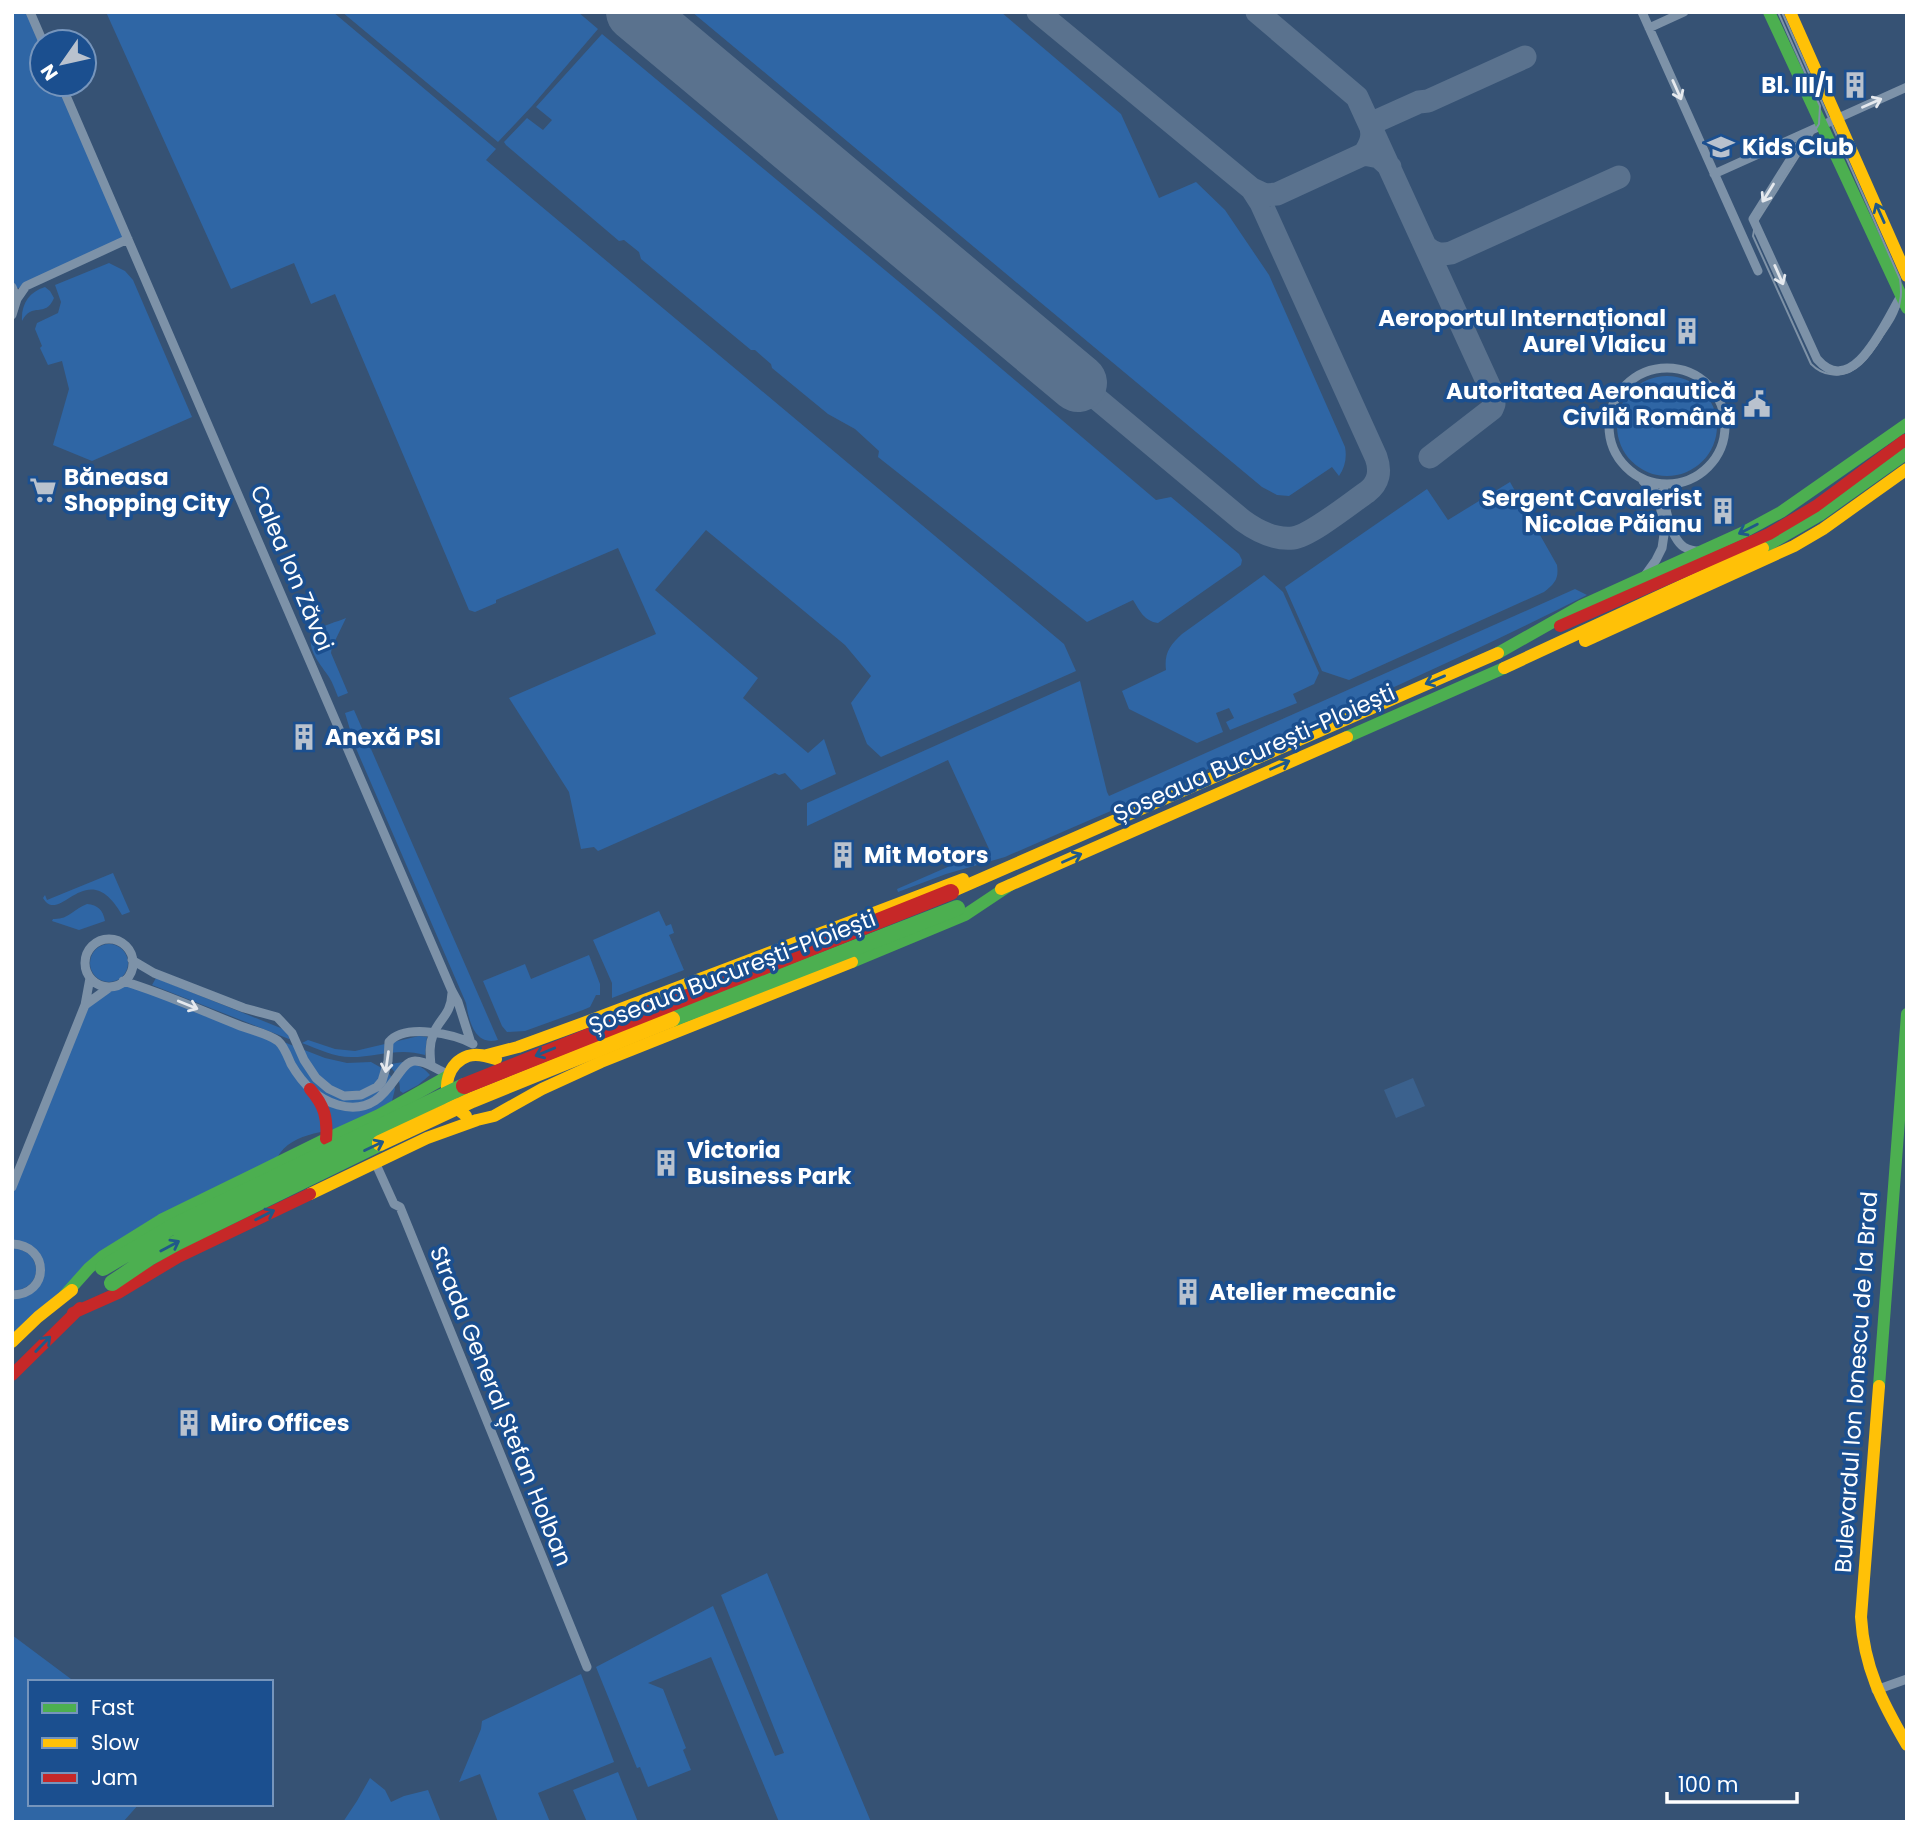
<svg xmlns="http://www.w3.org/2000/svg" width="1919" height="1834" font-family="Poppins,sans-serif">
<rect width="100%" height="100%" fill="#365274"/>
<path fill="#2f66a5" d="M12,12H30L42,42V84H61L128,239L14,290L12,287Z
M106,12H333L496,149L486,160L1064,644L1076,671L881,757L867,744L851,703L871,676L845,645L706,530L655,590L758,678L743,698L808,753L824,739L836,774L801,790L785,773L779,775L775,773L598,851L594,847L581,849L569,792L509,698L656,634L618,548L496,600V603L475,612L469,610L335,294L311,304L294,263L231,289Z
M342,12H578L598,29L532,106L498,142Z
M692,12H1001L1121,114L1159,198L1196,182L1225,210L1269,275L1345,447C1347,458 1345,467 1339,476L1332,467L1289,496L1277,495L1262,487Z
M602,34L910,291L1156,500L1171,497L1239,554L1242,560L1241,565L1158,623C1144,621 1140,611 1133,600L1087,622L878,457L879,451L855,429L828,414L772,368L771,364L755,350H751L641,259L639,252L624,240L619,241L506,145L504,142L527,118L543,130L552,120L536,107Z
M109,263L125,271L133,280L192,417L92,461L53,445L69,389L62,361L48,365L40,348L42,346L35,329L37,323L58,313L61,302L55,285Z
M45,287L50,291L54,298C45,319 32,301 22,321C21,304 29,292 45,287Z
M1617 426a50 50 0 1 1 100 0a50 50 0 1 1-100 0Z
M1510,482L1557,565C1559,579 1555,583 1544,592L1349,680L1322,671L1285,587L1427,489L1448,520Z
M1264,575L1283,592L1319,673L1314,684L1293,694L1297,703L1230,730L1226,722L1234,718L1229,708L1216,713L1223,732L1197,743L1129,709L1122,691L1166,670C1164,653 1170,645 1182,634Z
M1575,589L1587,595C1397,691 1199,772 1005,857L946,874L898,892L897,889L989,849L948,760L807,826V803L1080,681L1107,792L1109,796Z
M346,618L332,647L331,653L348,693L338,697C335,690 333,683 329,677C322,666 302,645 315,632C322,625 337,622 346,618Z
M354,710L498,1040C474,1046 469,1020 466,1003L355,746L345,713Z
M113,873L130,912L122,915C87,853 60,927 43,898L45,895L47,900Z
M87,904C98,905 103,910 105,921L79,930L52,921L53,919C68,920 74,909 87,904Z
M659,911L666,926L671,924L674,933L669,935L684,970L612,998V983L593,940Z
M90 963a19 19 0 1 1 38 0a19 19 0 1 1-38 0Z
M589,955L600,984V995H596L590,1007L583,1010L525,1031L507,1032L502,1026L483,981L525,964L531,979Z
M156,978L298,1035L289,1039L152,985Z
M123,981L147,989L325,1058L347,1063L371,1062L387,1071L393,1079L395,1089L390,1109C379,1114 367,1122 355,1125C325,1133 287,1131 274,1164L120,1243L12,1342V1295L27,1293L41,1267L12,1238V1187L85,1005L110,987Z
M419,1036L427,1037L425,1055C399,1047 377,1057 351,1057C334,1057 318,1049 302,1043L308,1040L335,1049L355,1051Z
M403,1062C413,1063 423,1066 430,1075L418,1085L403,1093L400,1091C400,1081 398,1075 391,1068V1064Z
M12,1248C43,1250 45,1289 12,1291Z
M767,1573L871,1822H779L711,1657L648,1683L663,1689L686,1748L683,1750L691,1770L648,1787L640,1767L637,1768L596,1667L713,1606L775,1756L784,1753L721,1595Z
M12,1635L75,1682H30V1804H139L123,1822H12Z
M581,1674L614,1762L538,1793L550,1822H498L480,1774L459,1782L481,1729L482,1721Z
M618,1772L638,1822H587L573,1790Z
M370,1778L385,1790L391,1802L404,1796L428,1790L441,1822H343L357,1801Z"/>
<path fill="#3b618d" d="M1413,1078L1425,1106L1396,1118L1384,1090Z"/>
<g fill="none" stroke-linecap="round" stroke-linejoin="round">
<path stroke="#5a728e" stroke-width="23" d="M1038,12L1252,189L1261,203L1376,457C1381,471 1379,483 1367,492C1351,503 1310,536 1293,538C1274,540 1257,531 1242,520L1078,383
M1257,12L1357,97L1492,392L1494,404L1492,409L1430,457
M1390,167L1379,157L1364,154C1371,144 1374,136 1370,124L1419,102L1428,101L1525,57
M1252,189L1265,195L1277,194L1364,154
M1426,247C1434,254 1441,255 1451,253L1619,177"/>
<path stroke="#5a728e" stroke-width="58" d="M635,12L1078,383"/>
<path stroke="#7d92a8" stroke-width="9" d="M30,12L43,42
M1642,12L1758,271
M1649,28L1684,12
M61,84L452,991L458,1002L471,1043
M1807,133L1753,219L1817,359C1853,401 1886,320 1901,296
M1714,174L1907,87
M12,287L17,299L12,315
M17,299L26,286L128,239
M1609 426a58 58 0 1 1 116 0a58 58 0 1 1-116 0Z
M1643,481L1657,493L1665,528L1662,548L1656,560L1646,574
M1664,484C1662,499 1670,538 1684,547C1689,550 1694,551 1700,551
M85 963a24 24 0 1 1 48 0a24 24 0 1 1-48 0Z
M132,960L154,973L244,1008L277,1017L292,1033L304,1060L316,1078L329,1089L344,1096L361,1095L377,1087L382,1081L388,1061L389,1042C405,1023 454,1034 473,1044
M123,981C163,993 200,1010 238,1025C250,1030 267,1033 278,1041C284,1046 288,1057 291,1064C302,1083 317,1099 338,1105C389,1119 395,1061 415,1061C428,1061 437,1071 449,1074
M85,1005L110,987
M431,1065C430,1055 429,1045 433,1035C439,1018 451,1016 452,993
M375,1162L394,1204L400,1207L587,1667
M12,1187L85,1005L90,978
M12,1244C50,1245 50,1295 12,1295
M1876,1690L1907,1679"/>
<path stroke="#4caf50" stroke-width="12" d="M1769,12L1907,308
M1763,548L1820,515L1907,453
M1498,653L1581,606L1744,532L1781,512L1907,424
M1347,737L1504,668
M852,962L965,915L1010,885
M64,1296L89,1268L103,1256L161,1220L326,1139L379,1115L448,1076
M1879,1386L1907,1014"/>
<path stroke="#ffc107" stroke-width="12" d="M1790,12L1907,276
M1585,641L1794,546L1823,529L1907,469
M1504,668L1763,548
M1001,889L1347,737
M951,892L1498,653
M487,1055L518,1047L597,1018L963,879
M466,1116C462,1112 456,1109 453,1104C441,1088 448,1063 468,1056C477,1053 487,1056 496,1059
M310,1194L427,1138L477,1120L494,1116L542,1089L601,1062L852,962
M12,1342L38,1317L72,1290
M1879,1386L1861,1617C1864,1668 1882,1702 1907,1745"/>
<path stroke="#c62828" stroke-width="12" d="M1560,626L1769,534L1816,506L1905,440
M310,1089C324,1105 328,1118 326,1139
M73,1313L118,1293L178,1257L310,1194
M12,1375L80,1308"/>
<path stroke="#7e92a7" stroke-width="2" d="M1778,12L1820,106L1819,124L1755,225L1753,236L1811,364C1817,370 1822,373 1830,374C1856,379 1871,354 1883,335C1890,325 1898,314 1900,301C1902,294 1901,287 1900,279L1782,12"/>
<path stroke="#4caf50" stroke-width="16" d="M672,1019L957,908
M103,1268L170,1228L464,1086
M112,1283L149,1258L178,1242L380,1143"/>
<path stroke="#ffc107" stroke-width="16" d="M380,1143L472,1100L672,1019"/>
<path stroke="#c62828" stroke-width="16" d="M464,1086L951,892"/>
</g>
<defs><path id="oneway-shaft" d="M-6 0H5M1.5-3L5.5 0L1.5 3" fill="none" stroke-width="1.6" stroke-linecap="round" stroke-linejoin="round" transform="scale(1.75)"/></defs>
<g stroke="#e5e9ee">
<use href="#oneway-shaft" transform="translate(1677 90) rotate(66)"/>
<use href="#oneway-shaft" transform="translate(1872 103) rotate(-24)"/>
<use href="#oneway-shaft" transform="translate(1768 193) rotate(122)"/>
<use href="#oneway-shaft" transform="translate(1779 275) rotate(66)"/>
<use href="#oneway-shaft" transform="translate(188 1005) rotate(22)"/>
<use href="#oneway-shaft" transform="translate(387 1062) rotate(98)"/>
</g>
<g stroke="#205989">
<use href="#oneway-shaft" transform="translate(1880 213) rotate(-114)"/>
<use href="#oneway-shaft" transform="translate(1748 529) rotate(153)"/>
<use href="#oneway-shaft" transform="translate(1435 680) rotate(157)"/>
<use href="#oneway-shaft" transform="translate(1280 765) rotate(-24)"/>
<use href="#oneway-shaft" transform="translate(1072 858) rotate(-24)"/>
<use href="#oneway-shaft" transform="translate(545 1052) rotate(158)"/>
<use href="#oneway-shaft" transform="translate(374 1146) rotate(-26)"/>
<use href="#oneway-shaft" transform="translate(265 1215) rotate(-27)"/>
<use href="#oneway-shaft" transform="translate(170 1246) rotate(-28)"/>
<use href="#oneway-shaft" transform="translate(43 1344) rotate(-46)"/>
</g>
<defs>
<symbol id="building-bare" viewBox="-9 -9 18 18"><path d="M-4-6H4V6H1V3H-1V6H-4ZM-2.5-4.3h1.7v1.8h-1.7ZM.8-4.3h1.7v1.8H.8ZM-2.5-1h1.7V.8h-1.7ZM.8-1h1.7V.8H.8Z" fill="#b9c2ce" stroke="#1b4f8f" stroke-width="2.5" paint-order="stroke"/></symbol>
<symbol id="school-bare" viewBox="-9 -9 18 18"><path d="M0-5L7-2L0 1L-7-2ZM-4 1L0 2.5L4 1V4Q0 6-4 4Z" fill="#b9c2ce" stroke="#1b4f8f" stroke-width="2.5" paint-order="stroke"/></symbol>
<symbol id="civic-bare" viewBox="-9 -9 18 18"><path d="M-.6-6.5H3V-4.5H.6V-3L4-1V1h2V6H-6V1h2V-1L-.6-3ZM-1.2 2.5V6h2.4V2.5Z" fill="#b9c2ce" stroke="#1b4f8f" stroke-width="2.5" paint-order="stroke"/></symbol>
<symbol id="supermarket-bare" viewBox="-9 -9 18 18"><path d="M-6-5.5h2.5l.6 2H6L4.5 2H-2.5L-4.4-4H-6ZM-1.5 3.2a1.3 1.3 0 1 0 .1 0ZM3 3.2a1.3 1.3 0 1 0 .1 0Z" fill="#b9c2ce" stroke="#1b4f8f" stroke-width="2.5" paint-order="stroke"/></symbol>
</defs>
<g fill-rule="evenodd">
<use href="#building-bare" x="1836" y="66" width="38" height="38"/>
<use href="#school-bare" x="1702" y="128" width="38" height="38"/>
<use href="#building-bare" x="1668" y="312" width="38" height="38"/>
<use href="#civic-bare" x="1738" y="385" width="38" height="38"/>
<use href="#supermarket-bare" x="24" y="471" width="38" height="38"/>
<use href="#building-bare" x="1704" y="492" width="38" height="38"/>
<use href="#building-bare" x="285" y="718" width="38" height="38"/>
<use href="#building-bare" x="824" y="836" width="38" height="38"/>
<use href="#building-bare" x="647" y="1144" width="38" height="38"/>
<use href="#building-bare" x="1169" y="1273" width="38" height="38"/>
<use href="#building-bare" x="170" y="1404" width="38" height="38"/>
</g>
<g text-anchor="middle" stroke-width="7" stroke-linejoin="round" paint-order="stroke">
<g font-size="23" font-weight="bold" fill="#fff" stroke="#1b4f8f" text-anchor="start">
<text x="1834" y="93" text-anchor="end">Bl. III/1</text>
<text x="1742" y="155">Kids Club</text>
<text x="1666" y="326" text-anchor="end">Aeroportul Internațional<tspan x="1666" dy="26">Aurel Vlaicu</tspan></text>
<text x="1736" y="399" text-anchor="end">Autoritatea Aeronautică<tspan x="1736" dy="26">Civilă Română</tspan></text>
<text x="64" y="485">Băneasa<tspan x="64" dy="26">Shopping City</tspan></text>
<text x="1702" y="506" text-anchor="end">Sergent Cavalerist<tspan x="1702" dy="26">Nicolae Păianu</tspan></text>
<text x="325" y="745">Anexă PSI</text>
<text x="864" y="863">Mit Motors</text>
<text x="687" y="1158">Victoria<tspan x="687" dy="26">Business Park</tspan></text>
<text x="1209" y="1300">Atelier mecanic</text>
<text x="210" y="1431">Miro Offices</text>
</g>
<g font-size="23" fill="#fff" stroke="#1b4f8f">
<text transform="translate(292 568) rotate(67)" y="8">Calea Ion Zăvoi</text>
<text transform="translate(1254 753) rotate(-24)" y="8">Șoseaua București-Ploiești</text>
<text transform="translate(732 972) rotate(-21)" y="8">Șoseaua București-Ploiești</text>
<text transform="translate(1856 1382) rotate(-86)" y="8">Bulevardul Ion Ionescu de la Brad</text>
<text transform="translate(501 1406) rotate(68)" y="8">Strada General Ștefan Holban</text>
</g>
</g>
<rect width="1919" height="1834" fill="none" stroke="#ffffff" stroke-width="28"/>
<rect x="28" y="1680" width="245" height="126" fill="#1b4f8f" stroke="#7695bc" stroke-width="2"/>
<rect x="42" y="1703" width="35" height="10" fill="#4caf50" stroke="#7695bc" stroke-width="2"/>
<text x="91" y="1715" font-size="21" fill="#ffffff">Fast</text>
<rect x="42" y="1738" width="35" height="10" fill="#ffc107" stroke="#7695bc" stroke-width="2"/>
<text x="91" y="1750" font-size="21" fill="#ffffff">Slow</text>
<rect x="42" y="1773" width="35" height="10" fill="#c62828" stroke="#7695bc" stroke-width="2"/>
<text x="91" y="1785" font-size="21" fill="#ffffff">Jam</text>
<g transform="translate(63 63) rotate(236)"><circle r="33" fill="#1b4f8f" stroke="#7695bc" stroke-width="2"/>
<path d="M0-5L12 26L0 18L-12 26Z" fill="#b9c2ce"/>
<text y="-10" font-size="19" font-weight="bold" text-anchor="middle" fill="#ffffff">N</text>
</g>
<path d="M1667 1792v10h130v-10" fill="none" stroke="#ffffff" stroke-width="3.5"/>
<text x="1678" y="1792" font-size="21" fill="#ffffff" stroke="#1b4f8f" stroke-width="5" paint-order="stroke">100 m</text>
</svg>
